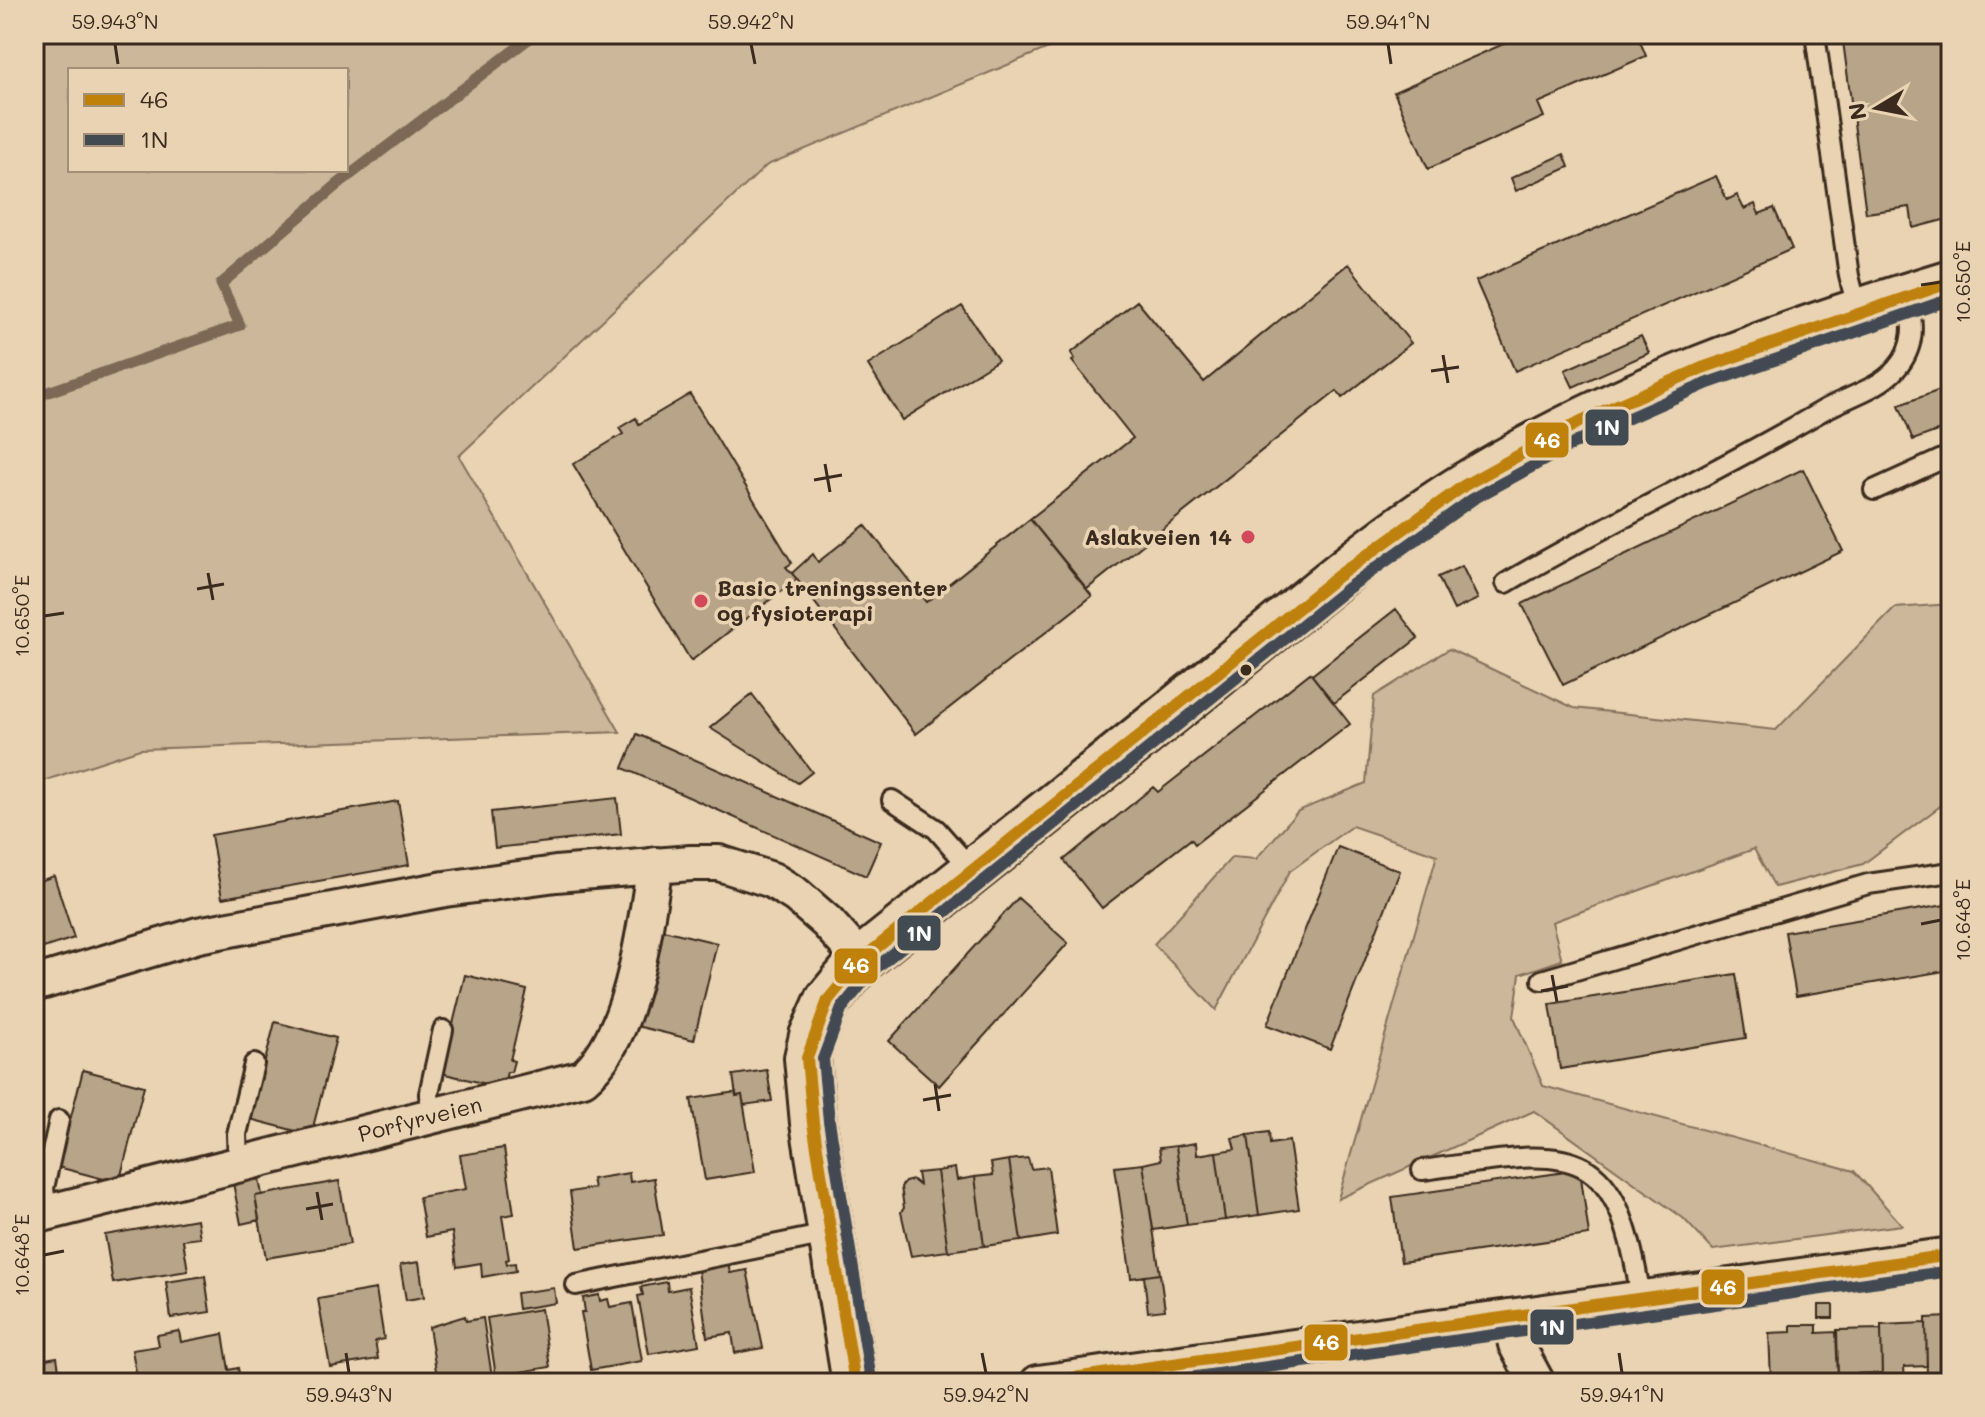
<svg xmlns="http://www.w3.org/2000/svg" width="1985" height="1417" font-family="Mali,sans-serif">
<rect width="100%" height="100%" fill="#e9d3b2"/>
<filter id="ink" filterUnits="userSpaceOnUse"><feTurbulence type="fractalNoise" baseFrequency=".0125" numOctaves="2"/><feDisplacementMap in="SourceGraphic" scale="16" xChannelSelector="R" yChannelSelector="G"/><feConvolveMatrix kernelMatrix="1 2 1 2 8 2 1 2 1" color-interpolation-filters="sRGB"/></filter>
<g filter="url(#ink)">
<path fill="#cdb79a" stroke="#84705c" stroke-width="2" fill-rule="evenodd" d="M34,34H1082L767,165L459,456L620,732L140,749L34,784ZM70,70H346V170H70Z
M1951,604V798L1863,864L1775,887L1754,849L1552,922L1562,960L1520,974L1514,1017L1543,1086L1854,1171L1902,1225L1713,1250L1683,1218L1534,1111L1338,1199L1437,855L1352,826L1290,871L1216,1010L1154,944L1232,857L1256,859L1298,811L1366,783L1374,696L1449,649L1574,708L1776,730L1895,608Z"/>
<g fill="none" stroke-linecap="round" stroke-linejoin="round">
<path stroke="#7b6754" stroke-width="11" d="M34,397L240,325L221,284L338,184L535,34"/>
</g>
<path fill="#b8a488" stroke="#3b2a1e" stroke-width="2" d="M1526,34H1637L1646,56L1538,103L1544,117L1428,169L1394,92Z
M1842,34H1945L1951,79V218L1913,228L1910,207L1866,213Z
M1564,154L1569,167L1516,191L1511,178Z
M1716,176L1727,200L1737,195L1744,209L1755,204L1759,214L1774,208L1792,249L1515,371L1476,281Z
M1348,264L1411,343L1342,398L1337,391L1087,589L1030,519L1133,438L1072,361L1075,359L1071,353L1137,301L1204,382Z
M962,306L998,360L902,420L868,365Z
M1641,336L1649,353L1573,387L1565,370Z
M1951,386V426L1913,440L1899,405Z
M690,394L792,563L786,567L797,579L691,661L573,464L623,434L619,428L636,418L639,424Z
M1803,469L1843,551L1563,685L1522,604Z
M1030,519L1092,596L916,734L792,573L813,554L818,562L865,525L926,602Z
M1462,566L1478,599L1454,610L1438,577Z
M1396,609L1418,638L1334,703L1312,675Z
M1310,673L1350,724L1195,844L1191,839L1102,908L1064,860L1153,787L1158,792Z
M752,694L812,772L798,783L710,728Z
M637,734L881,842L866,876L623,768Z
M617,798L621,834L495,848L491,812Z
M398,801L409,865L222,898L211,835Z
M1338,847L1400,871L1330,1049L1267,1025Z
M54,876L74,938L34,951V883Z
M1018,898L1068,943L939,1086L889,1041Z
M1951,904V970L1796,996L1785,932Z
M655,928L717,943L694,1040L632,1025Z
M1736,974L1746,1038L1560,1069L1550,1004Z
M465,975L527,990L510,1060L514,1061L511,1072H507L503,1088L441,1073Z
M275,1022L336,1038L311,1135L250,1119Z
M83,1070L144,1086L119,1183L58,1167Z
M767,1070L772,1101L744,1105L742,1095L736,1096L733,1075Z
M736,1092V1096L742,1095L755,1172L705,1180L691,1099Z
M1269,1132L1270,1144L1289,1141L1299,1209L1259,1215L1248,1135Z
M1248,1135L1259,1215L1225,1220L1216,1152L1235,1149L1232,1138Z
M1196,1143L1197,1155L1216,1152L1225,1220L1187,1225L1176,1146Z
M1176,1146L1187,1225L1153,1230L1143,1164L1161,1160L1159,1148Z
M504,1148L514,1214L502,1216L509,1259L506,1260L507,1264L515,1263L516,1271L482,1277L481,1263L457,1267L452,1232L426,1237L419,1197L466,1189L460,1155Z
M1028,1158L1031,1169L1048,1167L1057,1235L1021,1241L1009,1160Z
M1009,1160L1021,1241L984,1246L975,1177L993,1175L991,1163Z
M1143,1164L1160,1274L1131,1278L1115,1167Z
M955,1168L957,1180L975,1177L984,1246L948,1251L937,1171Z
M1580,1170L1589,1235L1401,1262L1392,1197Z
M937,1171L948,1251L911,1256L901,1212L904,1208L901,1187L905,1182L913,1180L919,1185L917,1173Z
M629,1173L630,1182L654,1178L663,1235L578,1248L570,1192L594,1188L592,1179Z
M259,1179L262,1195L255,1196L259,1220L241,1224L233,1183Z
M339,1181L350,1244L266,1258L255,1196Z
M197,1219L200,1238L183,1240L188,1271L113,1283L105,1235Z
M419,1262L424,1297L406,1300L400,1265Z
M728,1263L730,1273L747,1270L763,1348L735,1353L732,1333L707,1337L698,1269Z
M1160,1274L1165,1310L1148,1312L1144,1276Z
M205,1276L210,1312L171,1318L166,1282Z
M667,1282L668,1291L689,1287L699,1345L649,1354L638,1296L643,1295L641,1287Z
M554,1288L556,1303L518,1309L516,1293Z
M376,1289L384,1339L375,1341L378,1359L330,1367L318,1299Z
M599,1295L600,1301L608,1299L610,1307L632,1303L642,1361L591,1370L581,1312H585L583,1298Z
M1819,1305H1833V1318H1819Z
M541,1309L550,1367L496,1376L487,1318Z
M465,1316L466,1321L483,1318L492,1377L438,1383L429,1327Z
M1951,1317L1950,1378L1927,1379L1926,1318Z
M1926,1323L1927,1366L1904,1367L1905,1382L1882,1383L1881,1325Z
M1791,1325H1817V1333L1836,1332L1838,1378L1771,1380L1769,1333L1791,1332Z
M1881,1329L1882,1373L1838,1374L1837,1330Z
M179,1331L181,1342L223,1334L229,1370L238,1368L241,1383H138L132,1350L159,1346L157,1335Z
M57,1357L61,1383H34V1361Z"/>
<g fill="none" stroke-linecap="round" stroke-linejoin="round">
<defs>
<path id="service" d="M1815,34L1849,276L1858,311
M1874,490L1951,455
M1506,583C1609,522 1718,472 1822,411C1846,397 1877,390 1896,369C1916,347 1914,322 1907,295
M892,800L936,829L973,871
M1542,980L1868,884L1951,872
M431,1117L429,1094L443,1030
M238,1164L237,1134L254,1064
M1422,1170C1566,1151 1616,1130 1641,1299
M47,1213L44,1188L59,1120
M576,1285L832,1233"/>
<g id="minor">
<path d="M34,984L198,935L445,889L556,874L691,863H719L772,880L796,895L827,922L861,960"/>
<path id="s1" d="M34,1216L583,1078C634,1035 644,929 655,865"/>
<path d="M1510,1317L1516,1344L1537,1383"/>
<path d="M1038,1383L1951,1255"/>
</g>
<path id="tertiary" d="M855,1383L813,1123L807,1058L812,1036L828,1000L861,960C980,865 1099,771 1217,675C1298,610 1377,539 1465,485C1615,392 1784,333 1951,282"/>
</defs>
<use href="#service" stroke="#3b2a1e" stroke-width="24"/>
<use href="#minor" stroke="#3b2a1e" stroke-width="40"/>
<use href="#tertiary" stroke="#3b2a1e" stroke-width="50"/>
<use href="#service" stroke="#e9d3b2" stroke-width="18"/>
<use href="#minor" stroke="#e9d3b2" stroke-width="34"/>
<use href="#tertiary" stroke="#e9d3b2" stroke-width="44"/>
<defs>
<path id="bus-1" d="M855,1383L813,1123L807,1058L828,1000L861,960L1338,576L1465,485L1581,421L1702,368L1951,282
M1038,1383L1951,1255"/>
<path id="bus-2" d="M871,1380L829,1121L823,1059L842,1008L872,971L1348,588L1473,499L1588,436L1708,383L1951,299
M1153,1383L1951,1271"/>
</defs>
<use href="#bus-1" stroke="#e9d3b2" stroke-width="18"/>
<use href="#bus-2" stroke="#e9d3b2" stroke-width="18"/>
<use href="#bus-1" stroke="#bf8109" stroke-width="12"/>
<use href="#bus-2" stroke="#424a52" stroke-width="12"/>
</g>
</g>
<path fill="none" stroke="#3b2a1e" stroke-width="3" d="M115,44L118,64M751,44L755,64M1388,44L1391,64M1921,285L1941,282M1443,355L1448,383M1431,371L1459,367M825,464L830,492M814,480L842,475M208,573L213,600M197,589L224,584M44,616L64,613M1921,924L1941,920M1552,975L1557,1002M1541,991L1568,986M935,1084L939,1111M923,1100L951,1095M317,1192L322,1220M306,1209L333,1204M44,1255L64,1251M346,1353L349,1373M982,1353L986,1373M1619,1353L1622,1373"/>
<g fill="#d1495b" stroke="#e9d3b2" stroke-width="3">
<circle cx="1248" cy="537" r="8"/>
<circle cx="701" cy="601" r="8"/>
</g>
<circle fill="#3b2a1e" stroke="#e9d3b2" stroke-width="3" cx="1246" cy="670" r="7"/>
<g text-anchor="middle" stroke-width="7" stroke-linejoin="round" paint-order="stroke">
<g font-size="22" font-weight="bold" fill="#3b2a1e" stroke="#e9d3b2" text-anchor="end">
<text x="1232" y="545">Aslakveien 14</text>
<text x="717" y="596" text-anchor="start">Basic treningssenter<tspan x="717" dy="25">og fysioterapi</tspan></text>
</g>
<g font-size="22" fill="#3b2a1e" stroke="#e9d3b2">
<text dy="8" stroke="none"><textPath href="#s1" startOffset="398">Porfyrveien</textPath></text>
</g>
</g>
<g stroke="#e9d3b2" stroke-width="3">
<rect x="1584" y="408" width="46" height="39" rx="8" fill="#424a52"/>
<rect x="1524" y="421" width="46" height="38" rx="8" fill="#bf8109"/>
<rect x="896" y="914" width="46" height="38" rx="8" fill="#424a52"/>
<rect x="833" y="947" width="46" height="38" rx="8" fill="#bf8109"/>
<rect x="1700" y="1268" width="46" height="38" rx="8" fill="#bf8109"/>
<rect x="1529" y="1308" width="46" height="38" rx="8" fill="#424a52"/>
<rect x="1303" y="1323" width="46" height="39" rx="8" fill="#bf8109"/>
</g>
<g font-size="22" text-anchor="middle" font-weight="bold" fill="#fff">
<text x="1607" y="435">1N</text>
<text x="1547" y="448">46</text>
<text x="919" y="941">1N</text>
<text x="856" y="973">46</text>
<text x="1723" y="1295">46</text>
<text x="1552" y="1335">1N</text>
<text x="1326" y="1350">46</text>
</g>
<rect width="1985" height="1417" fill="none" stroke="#e9d3b2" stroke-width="88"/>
<rect x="68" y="68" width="280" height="104" fill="#e9d3b2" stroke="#a38f77" stroke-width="2"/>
<rect x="84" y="94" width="40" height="12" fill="#bf8109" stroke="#a38f77" stroke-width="2"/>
<text x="140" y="108" font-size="24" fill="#3b2a1e">46</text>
<rect x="84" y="134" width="40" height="12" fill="#424a52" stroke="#a38f77" stroke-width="2"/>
<text x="140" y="148" font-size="24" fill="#3b2a1e">1N</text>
<g transform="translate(1877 108) rotate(260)" stroke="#e9d3b2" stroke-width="6" paint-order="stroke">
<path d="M0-6L14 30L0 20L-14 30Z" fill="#3b2a1e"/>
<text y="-12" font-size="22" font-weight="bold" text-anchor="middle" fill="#3b2a1e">N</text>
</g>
<rect x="44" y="44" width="1897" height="1329" fill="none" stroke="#3b2a1e" stroke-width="3"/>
<g font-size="20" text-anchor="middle" fill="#3b2a1e">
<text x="115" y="29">59.943°N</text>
<text x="751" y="29">59.942°N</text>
<text x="1388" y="29">59.941°N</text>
<text transform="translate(1963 282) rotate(-90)" y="7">10.650°E</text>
<text transform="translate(22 616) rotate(-90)" y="7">10.650°E</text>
<text transform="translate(1963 920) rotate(-90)" y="7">10.648°E</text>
<text transform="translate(22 1255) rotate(-90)" y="7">10.648°E</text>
<text x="349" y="1402">59.943°N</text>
<text x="986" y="1402">59.942°N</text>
<text x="1622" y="1402">59.941°N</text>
</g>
</svg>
